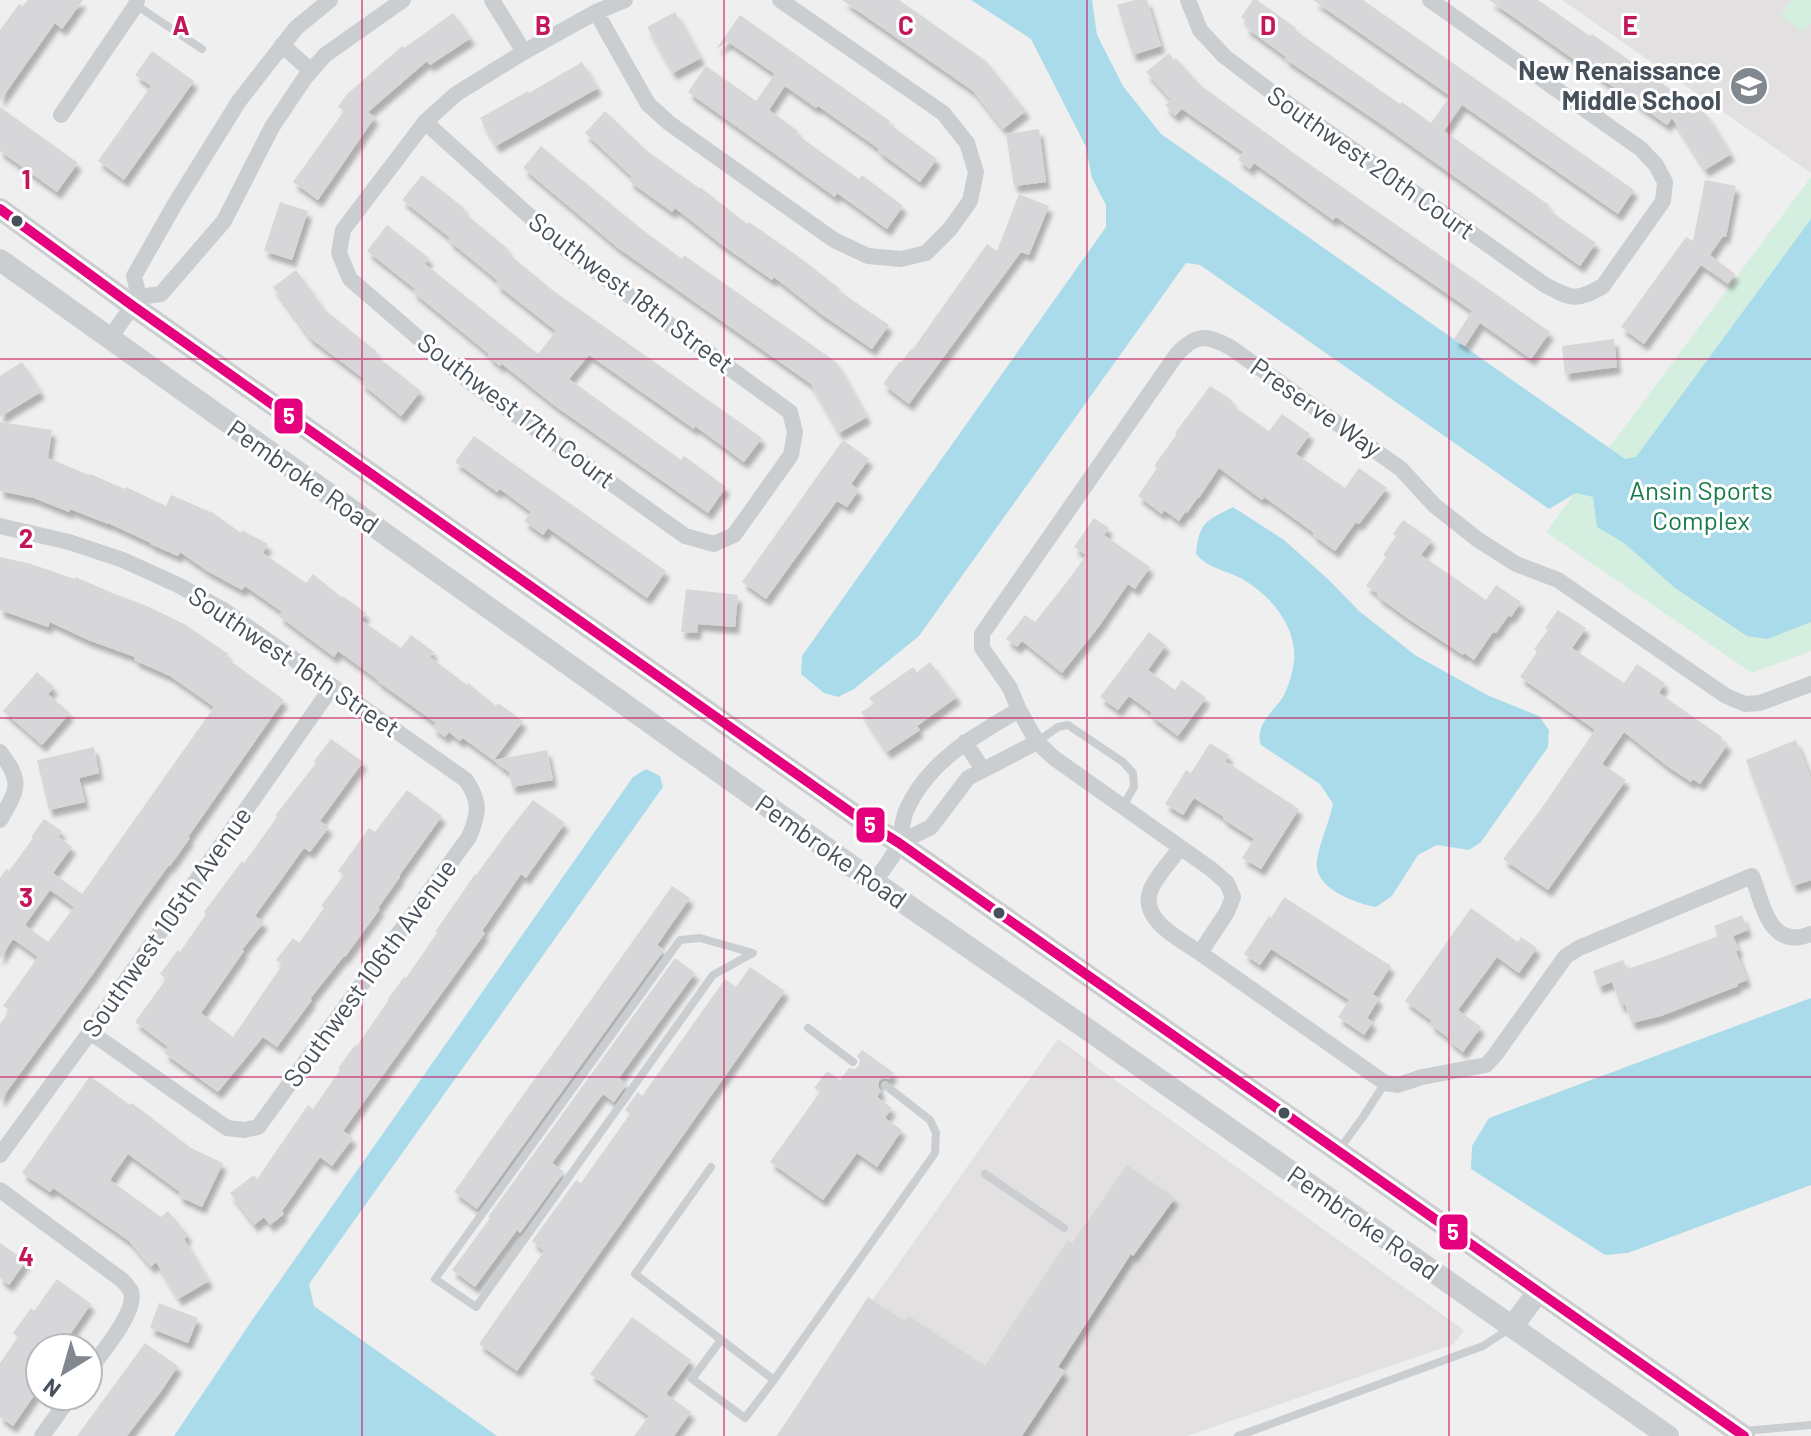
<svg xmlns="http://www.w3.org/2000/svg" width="1811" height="1436" font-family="Barlow,sans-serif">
<defs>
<filter id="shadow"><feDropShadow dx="4" dy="7" stdDeviation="2" flood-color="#0004"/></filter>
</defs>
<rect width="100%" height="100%" fill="#f0efef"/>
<path fill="#e2e0e1" d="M1562,0H1811V173Z
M1058,1039L1464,1330L1454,1344L1187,1436H776Z"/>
<path fill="#d4eedf" d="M1791,0H1811V23L1804,33L1780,15Z
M1811,177V651L1752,673L1546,532Z"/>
<path fill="#aadbeb" d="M971,0H1092L1097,35L1123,86L1161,134L1625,459L1636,457L1811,219V622L1768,639L1747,636L1675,588L1624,543L1597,527L1593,497L1576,493L1549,509L1200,265L1186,263L919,636L854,689L838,697L824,693L801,674L802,656L1106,227V205L1092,178L1086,147L1031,39Z
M1233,507L1284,540L1329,580L1359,611L1415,655L1487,695L1539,716L1549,730L1548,747L1481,842L1469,850L1437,845L1418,855L1392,896L1376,907C1355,903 1312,888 1317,860C1320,841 1329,823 1333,804L1320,784L1261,745C1254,726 1273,712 1283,697C1288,688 1293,672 1294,661C1297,627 1272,597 1244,580C1226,569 1211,571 1196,554C1199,522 1206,521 1233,507Z
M646,769L660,776L663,787L309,1284L314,1306L497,1436H174L255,1316L633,777Z
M1811,998V1185L1628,1253L1605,1255L1471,1169L1472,1146L1489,1118Z"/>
<path fill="#d7d7d9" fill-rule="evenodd" filter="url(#shadow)" d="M28,0H83L62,29L55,23L0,101V30L19,4L23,6Z
M842,0H899L986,61L1026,111L1003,129L973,91Z
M1135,0H1147L1161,46L1133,55L1117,5Z
M1253,0H1257L1296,28L1295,30L1344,65L1400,104L1402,102L1431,123L1450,96L1313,0H1363L1634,190L1618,214L1462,105L1444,131L1549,205L1546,208L1596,243L1580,266L1378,122L1285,59L1286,57L1245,27L1248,22L1241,17Z
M1489,0H1538L1590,36L1592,34L1707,115L1731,154L1705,170L1672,118L1667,125Z
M675,12L701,58L673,73L647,27Z
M453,13L471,38L430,65L427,61L368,112L375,117L318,200L293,182L344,111L338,107L347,94L402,46L404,48Z
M740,15L890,121L888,123L937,159L920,182L878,151L879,149L818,106L816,108L785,86L769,110L798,131L796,134L859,179L862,175L903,206L887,229L837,193L835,197L688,92L706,66L756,101L775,74L728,42L716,49Z
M152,51L194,81L124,180L98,161L151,86L135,75Z
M1169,53L1174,60L1176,58L1200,85L1302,159L1550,332L1531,359L1480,323L1465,346L1454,339L1472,311L1336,217L1333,220L1254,163L1250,169L1238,160L1243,152L1182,109L1175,116L1165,105L1171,100L1146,72Z
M582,62L598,88L496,146L480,118L528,91L529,93Z
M0,107L78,163L57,192L0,151Z
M605,111L647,151L699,188L700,187L747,224L749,222L799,257L840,289L839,291L889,325L872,349L821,314L774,277L772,280L722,245L675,208L672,212L629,181L632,177L585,133Z
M1039,129L1046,182L1014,186L1006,134Z
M541,146L640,228L682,259L684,255L836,362L867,417L839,433L811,384L618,248L523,168Z
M422,175L464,208L462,211L508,249L506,252L555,292L762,438L744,462L695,426L694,429L589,355L569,379L681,460L684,456L726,487L708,513L555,406L502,364L500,366L488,356L489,354L413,292L415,289L367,251L387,225L429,258L425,264L538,354L556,331L496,284L498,281L448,240L450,238L402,200Z
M1705,180L1736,186L1726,237L1723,236L1710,255L1735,274L1728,284L1701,265L1644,344L1621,327L1686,237L1693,241Z
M1019,194L1049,206L1029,255L1021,252L909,404L883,384L899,362H901L912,348L913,349L987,244L997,251Z
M280,202L308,211L292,260L264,251Z
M296,270L325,310L376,351L374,354L421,391L401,416L361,383L364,379L310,338L273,287Z
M1614,339L1617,367L1565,374L1562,346Z
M22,362L41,392L0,417V376Z
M1210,386L1233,401L1230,404L1269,431L1282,414L1310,434L1296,454L1345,488L1359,468L1387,488L1359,524L1356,522L1335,551L1313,535L1314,533L1285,512L1264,497L1262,500L1219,468L1199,498L1198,497L1187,513L1186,511L1179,521L1164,510L1162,514L1138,496L1157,468L1154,466L1177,434L1175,433Z
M0,422L52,430L48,458L89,475L90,474L125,489L126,487L166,506L171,495L213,513L241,533L242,530L268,544L263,553L306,583L313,574L342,598L343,596L366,613L361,620L401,648L411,635L434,652L430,657L467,685L468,683L496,706L498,703L523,721L494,760L547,750L553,780L512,787L509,772L463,738L460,741L449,732L445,737L432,727L436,723L377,681L378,680L338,651L334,657L279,616L282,612L245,586L242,590L207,571L180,552L178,556L150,544L151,543L108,523V524L70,509L69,512L34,498L0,491Z
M474,436L666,571L647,598L548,528L543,535L524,521L531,512L500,489L497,492L455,462Z
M843,440L869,459L851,484L859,490L847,507L837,501L766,599L742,582Z
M1094,518L1109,528L1104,535L1150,567L1135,589L1128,584L1100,625L1062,673L1022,641L1017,647L1006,639L1025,615L1035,622L1070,578L1086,555L1074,547Z
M1403,520L1432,540L1421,555L1456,579L1486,600L1496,585L1521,602L1511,617L1509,615L1496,633L1493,632L1474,660L1464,653L1463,655L1410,620L1377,596L1378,594L1366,586L1386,557L1383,555L1396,536L1393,534Z
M0,557L31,564L75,579L76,577L112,593L147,606L186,625L228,654L225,657L284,700L188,837L190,838L170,866L169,865L140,905L93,974L0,1101V1024L10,1010L3,1006L38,957L13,939L0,959V878L6,869L9,871L33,838L31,837L44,819L62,831L58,836L72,847L53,873L82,894L214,707L170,676L134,660L135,657L88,640L50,622L48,627L0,610ZM50,890L74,907L48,942L25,925Z
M686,589L738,595L735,627L698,624L697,633L681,632Z
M1558,610L1586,628L1572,648L1624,683L1637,664L1665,683L1659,693L1722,737L1721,739L1728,744L1700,784L1693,779L1691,782L1667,766L1624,732L1602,764L1626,780L1548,890L1503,859L1541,809L1595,730L1520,677L1537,652L1534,649L1548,630L1545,628Z
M1149,632L1166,645L1148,670L1175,690L1182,680L1206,698L1178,736L1150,715L1152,713L1129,696L1118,710L1100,697Z
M930,662L957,697L917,726L920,730L887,752L861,712L874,704L869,698L913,667L917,672Z
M37,672L54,687L48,694L70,713L42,745L3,711Z
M331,739L363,762L320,821L329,827L310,852L304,848L255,916L264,922L242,950L244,951L201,1013L233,1037L282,965L276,960L293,938L299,943L324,908L321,906L344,875L338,871L369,828L375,832L407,790L442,816L399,876L400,877L378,908L380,909L345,957L344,956L310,999L312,1000L277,1047L263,1037L218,1092L164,1053L168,1047L135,1022L166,979L160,974L178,950L180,952L206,914L204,912L242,861L244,863L277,817L275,816L316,763L314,761Z
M1796,740L1811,779V880L1793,886L1746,760Z
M1210,743L1229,755L1225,761L1299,809L1261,869L1242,858L1254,839L1223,819L1224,817L1194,798L1183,815L1165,804L1186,770L1191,773Z
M94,747L99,773L79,778L85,802L49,810L37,760Z
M533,800L565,823L526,878L521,874L482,931L485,933L343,1131L353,1138L332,1166L320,1157L282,1211L284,1214L270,1225L264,1217L254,1225L230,1193L254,1175L257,1179L308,1105L313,1109L340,1070L338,1068L355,1045L357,1046L388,1001L387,1000L404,977L406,978L437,933L435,932L475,874L476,875L509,830Z
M672,886L690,898L657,945L664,950L477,1209L454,1192Z
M1284,897L1391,966L1373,994L1379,999L1367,1018L1373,1022L1364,1035L1338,1017L1349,1000L1271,949L1260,965L1244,954L1269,916L1271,918Z
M1471,908L1518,942L1521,937L1537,948L1519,973L1497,957L1458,1010L1481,1027L1463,1052L1449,1041L1450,1039L1430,1024L1432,1021L1405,1001Z
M1742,915L1748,930L1733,936L1739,950L1736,951L1747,980L1737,984L1738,986L1661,1016L1632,1023L1625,1004L1621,1006L1612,982L1599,987L1593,971L1623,960L1627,969L1663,957L1718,936L1714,926Z
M675,958L695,973L619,1078L627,1084L614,1102L603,1094L552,1163L564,1172L520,1233L517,1230L475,1287L452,1270L490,1218L488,1217Z
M750,967L785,991L517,1371L479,1344L544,1251L532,1241L576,1180L581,1183L630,1114L625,1110L638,1092L642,1096L725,979L736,987Z
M862,1050L894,1073L889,1079L883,1078L879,1081L878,1087L881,1091L877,1097L892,1108L885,1118L902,1130L877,1167L857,1153L823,1200L770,1162L820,1092L814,1088L827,1071L840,1080L849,1068L855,1069L859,1066L860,1060L857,1056Z
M90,1076L130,1105L132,1103L191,1148L223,1163L202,1207L178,1196L180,1192L128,1154L110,1180L161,1217L168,1211L188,1235L184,1239L209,1281L178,1299L156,1262L151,1267L129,1241L53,1188L50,1192L22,1173Z
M1127,1165L1175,1198L1133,1256L1131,1254L1058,1367L1065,1371L1022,1436H777L868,1297L905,1321L909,1316L985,1366L1068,1240L1072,1243Z
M0,1243L26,1261L9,1285L0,1278Z
M57,1279L91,1304L69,1336L72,1338L65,1348H40V1387L13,1426L0,1417V1363L18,1337L13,1333L31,1308L34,1311Z
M159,1303L198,1318L188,1343L150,1328Z
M632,1317L691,1360L666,1394L691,1412L674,1436H634L649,1416L590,1374Z
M145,1343L178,1366L162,1390L127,1436H77Z"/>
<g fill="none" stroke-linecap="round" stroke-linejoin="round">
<path stroke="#cbced0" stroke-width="8" d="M136,5L202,49
M1037,742L1058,727L1068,725L1123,762L1133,773L1134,787L1123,806
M700,938L753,953L713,975L476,1307L435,1279L680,940Z
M808,1028L853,1062
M1338,1151L1363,1117L1385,1083
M711,1167L635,1274L774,1380L935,1153L936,1133L930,1120L885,1085
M985,1174L1064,1228
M721,1340L692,1379L745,1418L774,1380
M1744,1431L1811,1425
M1238,1436L1483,1346L1509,1329"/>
<path stroke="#cbced0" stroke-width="16" d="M492,0L524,52L596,12L625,0
M1188,0L1200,30L1224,56L1270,91L1545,285C1572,299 1576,302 1603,286L1663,201L1665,182L1656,165L1641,149L1430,0
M596,12L648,104L669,123L834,240L868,256L901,259L926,253L950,229L970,201L976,172L967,143L943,113L780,0
M282,45L311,71
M61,115L136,5L137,0
M425,122L568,251L790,412L795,432L791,455L734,535L714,544L685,536L466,379L350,279L339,253L343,230L425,122L456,94L524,52
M139,297L161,294L224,221L272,127L304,79L325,55L403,0
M109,339L139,297L134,276L175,204L239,101L296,28L330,0
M0,526L69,542L123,560L178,585L225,611L466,780C481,803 479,813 469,837L258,1127L244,1130L227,1128L90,1032
M1811,684L1760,703L1745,704L1726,696L1558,580L1516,564L1477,539L1434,505L1401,469L1230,347C1206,335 1197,333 1177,354L982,634V648L1010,688L1019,710L1037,742L1054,758L1211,869L1227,883L1233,897L1227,912L1200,953L1385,1083L1398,1085L1422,1077L1486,1065L1495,1055L1566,956L1579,948L1752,876C1764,906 1769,950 1811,934
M965,742L983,770
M0,752C23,782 18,789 0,820
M899,843L931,827L968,778L1037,742
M1180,848C1171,861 1157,875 1151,889C1138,919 1180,939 1200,953
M874,882C882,870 896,855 900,840C902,830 902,821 906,811C928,761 974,736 1019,710
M0,1155L90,1032L332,687
M0,1190L122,1280C125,1283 129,1288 131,1291C138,1312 100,1354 88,1372
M42,1436L71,1396"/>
<path stroke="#cbced1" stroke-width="22" d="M0,209L133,306L859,818L899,843L1744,1436
M0,260L874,882L1087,1029L1668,1436
M1512,1327L1538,1292"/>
<defs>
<path id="bus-1" d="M0,209L133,306L859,818L899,843L1744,1436"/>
</defs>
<use href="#bus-1" stroke="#fff" stroke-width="16"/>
<use href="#bus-1" stroke="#e5007d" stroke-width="10"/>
</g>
<path fill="none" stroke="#c2185b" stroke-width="2" stroke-opacity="0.55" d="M362,0V1436M724,0V1436M1087,0V1436M1449,0V1436M0,359H1811M0,718H1811M0,1077H1811"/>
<defs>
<symbol id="school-disc" viewBox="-11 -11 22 22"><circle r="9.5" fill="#82888f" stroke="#fff"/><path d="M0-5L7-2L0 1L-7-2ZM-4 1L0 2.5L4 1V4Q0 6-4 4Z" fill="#fff"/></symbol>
</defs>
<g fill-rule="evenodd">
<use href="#school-disc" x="1727" y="64" width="44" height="44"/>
</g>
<g fill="#47515b" stroke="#fff" stroke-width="3">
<circle cx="17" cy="221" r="7"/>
<circle cx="999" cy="913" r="7"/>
<circle cx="1284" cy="1113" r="7"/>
</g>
<g text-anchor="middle" stroke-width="6" stroke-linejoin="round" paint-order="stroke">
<g font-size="26" font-weight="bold" fill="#47515b" stroke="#fff" text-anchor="end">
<text x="1721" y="80">New Renaissance<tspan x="1721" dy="30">Middle School</tspan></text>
</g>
<g font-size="26" fill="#47515b" stroke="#fff">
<text transform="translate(1371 163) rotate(35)" y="9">Southwest 20th Court</text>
<text transform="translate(631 293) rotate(37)" y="9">Southwest 18th Street</text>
<text transform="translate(1316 408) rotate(35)" y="9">Preserve Way</text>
<text transform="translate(516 411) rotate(37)" y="9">Southwest 17th Court</text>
<text transform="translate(303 477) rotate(35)" y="9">Pembroke Road</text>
<text transform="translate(294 662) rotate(34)" y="9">Southwest 16th Street</text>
<text transform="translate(831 852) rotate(35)" y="9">Pembroke Road</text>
<text transform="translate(167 922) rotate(-55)" y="9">Southwest 105th Avenue</text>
<text transform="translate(370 973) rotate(-54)" y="9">Southwest 106th Avenue</text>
<text transform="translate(1363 1223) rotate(35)" y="9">Pembroke Road</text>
</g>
<g font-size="26" fill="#197b4d" stroke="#fff">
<text x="1701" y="500">Ansin Sports<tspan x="1701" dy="30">Complex</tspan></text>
</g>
</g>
<g font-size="26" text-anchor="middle" font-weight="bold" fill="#c2185b" stroke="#fff" stroke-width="6" stroke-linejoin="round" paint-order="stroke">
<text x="181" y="35">A</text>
<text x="543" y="35">B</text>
<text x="906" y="35">C</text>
<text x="1268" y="35">D</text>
<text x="1630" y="35">E</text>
<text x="26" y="189">1</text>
<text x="26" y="548">2</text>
<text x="26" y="907">3</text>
<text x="26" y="1266">4</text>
</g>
<g stroke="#fff" stroke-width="3">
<rect x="273" y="397" width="31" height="38" rx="8" fill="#e5007d"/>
<rect x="855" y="806" width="31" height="38" rx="8" fill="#e5007d"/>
<rect x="1438" y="1213" width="31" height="38" rx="8" fill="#e5007d"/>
</g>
<g font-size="22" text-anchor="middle" font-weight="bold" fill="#fff">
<text x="289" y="424">5</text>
<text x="870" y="833">5</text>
<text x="1453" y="1240">5</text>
</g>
<g transform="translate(64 1372) rotate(217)"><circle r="38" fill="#ffffff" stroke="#b5b9bd" stroke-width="2"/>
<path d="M0-6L14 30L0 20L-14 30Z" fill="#82888f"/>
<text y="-12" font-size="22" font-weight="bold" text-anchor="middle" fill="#47515b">N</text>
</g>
</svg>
